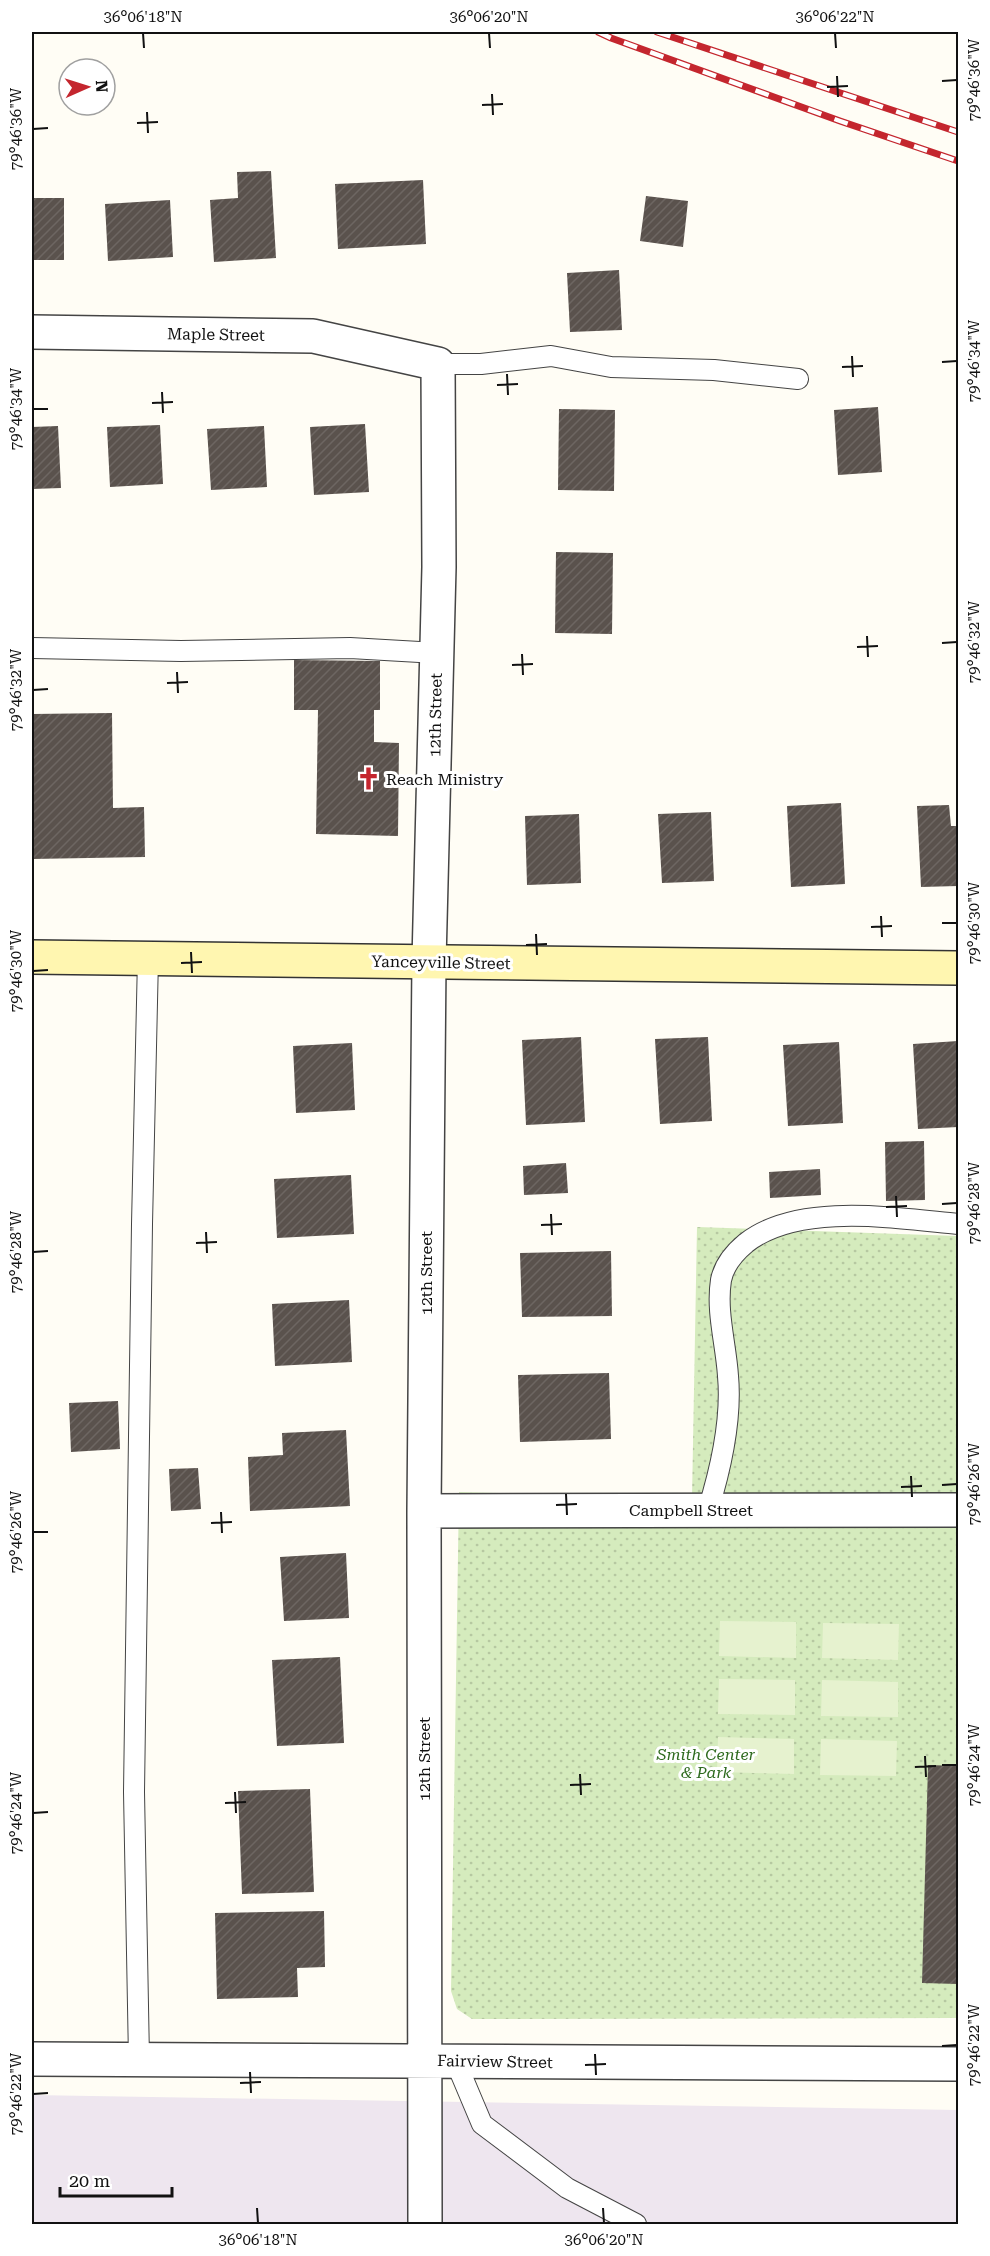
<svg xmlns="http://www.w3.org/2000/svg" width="990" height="2256" font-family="'Roboto Serif',serif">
<defs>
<pattern id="grass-dots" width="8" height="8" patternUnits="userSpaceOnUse" patternTransform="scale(1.5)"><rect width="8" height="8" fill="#d5ebbd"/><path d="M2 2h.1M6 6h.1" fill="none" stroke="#b6c8a1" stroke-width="1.8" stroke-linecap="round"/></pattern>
<pattern id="building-hatch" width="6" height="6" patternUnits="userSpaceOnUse" patternTransform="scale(1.5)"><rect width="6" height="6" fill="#5a524d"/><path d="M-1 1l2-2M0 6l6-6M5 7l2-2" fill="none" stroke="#6d6662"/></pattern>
</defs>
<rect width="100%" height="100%" fill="#fffdf5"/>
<path fill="#eee6ef" d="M32,2095L958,2110V2224H32Z"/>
<path fill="url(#grass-dots)" d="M697,1227L958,1236V2018L472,2019L457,2009L451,1991L459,1492L692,1498Z"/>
<path fill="#e6f2cf" d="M720,1621L796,1622V1658L719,1656Z
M823,1623L899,1624L898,1660L822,1658Z
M719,1679L795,1680V1715L718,1714Z
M822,1680L898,1682V1717L821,1716Z
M718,1737L794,1739V1774L717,1772Z
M821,1739L897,1741L896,1776L820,1775Z"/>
<path fill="url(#building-hatch)" d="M271,171L276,258L214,262L210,200L238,198L237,172Z
M423,180L426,244L338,249L335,184Z
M646,196L688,201L683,247L640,241Z
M32,198H64V260H32Z
M170,200L173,257L108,261L105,204Z
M619,270L622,330L570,332L567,273Z
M878,407L882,472L838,475L834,410Z
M559,409L615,410L614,491L558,490Z
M365,424L369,492L314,495L310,427Z
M160,425L163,484L110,487L107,427Z
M58,426L61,488L32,489V427Z
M264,426L267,487L211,490L207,429Z
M556,552L613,553L612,634L555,633Z
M294,660L380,661V710H374V742L399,743L398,836L316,834L318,710H294Z
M112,713L113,808L144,807L145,857L32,859V714Z
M841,803L845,884L791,887L787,806Z
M949,805L951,826H958V886L921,887L917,806Z
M711,812L714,881L662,883L658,814Z
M579,814L581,883L527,885L525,816Z
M581,1037L585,1122L526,1125L522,1040Z
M708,1037L712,1121L660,1124L655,1039Z
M958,1041V1127L918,1129L913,1044Z
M839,1042L843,1123L788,1126L783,1045Z
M352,1043L355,1110L296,1113L293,1046Z
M924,1141L925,1200L886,1201L885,1142Z
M566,1163L568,1193L524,1195L523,1166Z
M820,1169L821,1195L770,1198L769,1172Z
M351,1175L354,1234L277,1238L274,1179Z
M611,1251L612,1316L522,1317L520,1253Z
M349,1300L352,1362L275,1366L272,1304Z
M609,1373L611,1439L520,1442L518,1375Z
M118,1401L120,1449L71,1452L69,1403Z
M346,1430L350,1506L250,1511L248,1457L283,1455L282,1433Z
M198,1468L201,1509L171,1511L169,1469Z
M346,1553L349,1618L284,1621L280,1557Z
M340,1657L344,1743L277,1746L272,1660Z
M928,1765L958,1766V1984L922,1983Z
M310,1789L314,1892L242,1894L238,1791Z
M324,1911L325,1967L297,1968L298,1997L217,1999L215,1913Z"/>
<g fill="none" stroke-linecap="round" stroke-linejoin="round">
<defs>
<path id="lane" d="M438,364H481L551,356L611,367L714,370L798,379
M32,648L181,651L350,648L437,653
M708,1510C721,1468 732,1420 728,1376C726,1344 716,1312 721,1280C724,1265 734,1253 746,1243C798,1202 895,1218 958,1224
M139,2059L134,1792L142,1224L148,958
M455,2060L482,2124L567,2188L636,2224"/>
<path id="street" d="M32,332L313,336L438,364L439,567L429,961L424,1511L425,2224
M424,1511L958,1510
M32,2059L958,2064"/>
<path id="secondary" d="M32,957L958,968"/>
</defs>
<use href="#lane" stroke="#444" stroke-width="22"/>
<use href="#street" stroke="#444" stroke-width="36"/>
<use href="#secondary" stroke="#333" stroke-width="36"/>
<use href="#lane" stroke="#fff" stroke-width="20"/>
<use href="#street" stroke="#fff" stroke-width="33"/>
<use href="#secondary" stroke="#fff6b0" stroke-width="33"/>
<defs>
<path id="rail" d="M598,32L611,38L840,121L958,161
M657,32L958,132"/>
</defs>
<use href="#rail" stroke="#c4262e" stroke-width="7"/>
<use href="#rail" stroke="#fff" stroke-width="4.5" stroke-dasharray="14" stroke-linecap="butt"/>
</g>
<path fill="none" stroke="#111" stroke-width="2" d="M143,33L144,48M489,33L490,48M835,33L836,48M837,76L838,97M942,81L957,80M827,87L848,86M492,94L493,115M482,105L503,104M147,112L148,133M137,123L158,122M33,129L48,128M852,356L853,377M942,362L957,361M842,367L863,366M507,374L508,395M497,385L518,384M162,392L163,413M152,403L173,402M33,409H48M867,636L868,657M942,643L957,642M857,647L878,646M522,654L523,675M512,665L533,664M177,672L178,693M167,683L188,682M33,690L48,689M881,916L882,937M942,923H957M871,927L892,926M536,934L537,955M526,945L547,944M191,952L192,973M181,963L202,962M33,971L48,970M896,1196L897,1217M942,1204L957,1203M886,1207L907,1206M551,1214L552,1235M541,1225L562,1224M206,1232L207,1253M196,1243L217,1242M33,1252L48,1251M911,1476L912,1497M942,1485L957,1484M901,1487L922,1486M566,1494L567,1515M556,1505L577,1504M221,1512L222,1533M211,1523L232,1522M33,1532H48M925,1756L926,1777M942,1765H957M915,1767L936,1766M580,1774L581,1795M570,1785L591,1784M235,1792L236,1813M225,1803L246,1802M33,1813L48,1812M942,2046L957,2045M595,2054L596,2075M585,2065L606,2064M250,2072L251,2093M240,2083L261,2082M33,2094L48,2093M257,2208L258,2223M603,2208L604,2223"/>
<defs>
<symbol id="church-bare" viewBox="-9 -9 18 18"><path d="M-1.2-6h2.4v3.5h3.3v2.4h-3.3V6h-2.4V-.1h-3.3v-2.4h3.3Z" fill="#c4262e" stroke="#fff" stroke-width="2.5" paint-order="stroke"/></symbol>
</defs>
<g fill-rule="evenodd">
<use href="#church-bare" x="352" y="762" width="33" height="33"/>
</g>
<g text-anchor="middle" stroke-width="6" stroke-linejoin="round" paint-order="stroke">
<g font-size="16" fill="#111" stroke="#fff">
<text transform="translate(216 334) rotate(1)" y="6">Maple Street</text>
<text transform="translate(435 715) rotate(-89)" y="6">12th Street</text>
<text transform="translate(441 962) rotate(1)" y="6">Yanceyville Street</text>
<text transform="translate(426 1273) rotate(-90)" y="6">12th Street</text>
<text x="691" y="1516">Campbell Street</text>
<text transform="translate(424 1759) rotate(-90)" y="6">12th Street</text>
<text transform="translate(495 2061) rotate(1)" y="6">Fairview Street</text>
</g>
<g font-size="16" fill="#111" stroke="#fff" text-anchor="start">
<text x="386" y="785">Reach Ministry</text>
</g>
<g font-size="16" font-style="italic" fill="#2f6b1f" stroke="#fff">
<text x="706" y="1760">Smith Center<tspan x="706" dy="18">&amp; Park</tspan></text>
</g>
</g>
<rect width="990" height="2256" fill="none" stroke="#ffffff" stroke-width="66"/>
<g transform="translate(87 87) rotate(87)"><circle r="28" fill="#ffffff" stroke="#a0a0a0" stroke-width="1.5"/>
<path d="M0-4.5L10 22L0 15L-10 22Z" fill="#c4262e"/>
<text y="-9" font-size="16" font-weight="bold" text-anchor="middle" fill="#111111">N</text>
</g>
<path d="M60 2187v9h112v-9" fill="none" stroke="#111111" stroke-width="3"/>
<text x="69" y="2187" font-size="18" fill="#111111" stroke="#ffffff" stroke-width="4.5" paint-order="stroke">20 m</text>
<rect x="33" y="33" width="924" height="2190" fill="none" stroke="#111" stroke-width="2"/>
<g font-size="15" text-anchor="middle" fill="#111">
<text x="143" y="22">36°06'18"N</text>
<text x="489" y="22">36°06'20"N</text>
<text x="835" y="22">36°06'22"N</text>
<text transform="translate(974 80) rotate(-90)" y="5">79°46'36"W</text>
<text transform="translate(16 129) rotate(-90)" y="5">79°46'36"W</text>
<text transform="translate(974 361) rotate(-90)" y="5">79°46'34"W</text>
<text transform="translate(16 409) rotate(-90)" y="5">79°46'34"W</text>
<text transform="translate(974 642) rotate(-90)" y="5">79°46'32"W</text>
<text transform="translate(16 690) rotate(-90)" y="5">79°46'32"W</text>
<text transform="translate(974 923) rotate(-90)" y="5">79°46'30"W</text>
<text transform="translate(16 971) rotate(-90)" y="5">79°46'30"W</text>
<text transform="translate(974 1203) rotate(-90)" y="5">79°46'28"W</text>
<text transform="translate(16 1252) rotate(-90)" y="5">79°46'28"W</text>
<text transform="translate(974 1484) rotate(-90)" y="5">79°46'26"W</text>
<text transform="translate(16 1532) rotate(-90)" y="5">79°46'26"W</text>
<text transform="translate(974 1765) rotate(-90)" y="5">79°46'24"W</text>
<text transform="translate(16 1813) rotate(-90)" y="5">79°46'24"W</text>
<text transform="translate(974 2045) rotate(-90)" y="5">79°46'22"W</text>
<text transform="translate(16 2094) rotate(-90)" y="5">79°46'22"W</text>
<text x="258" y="2245">36°06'18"N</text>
<text x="604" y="2245">36°06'20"N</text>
</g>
</svg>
